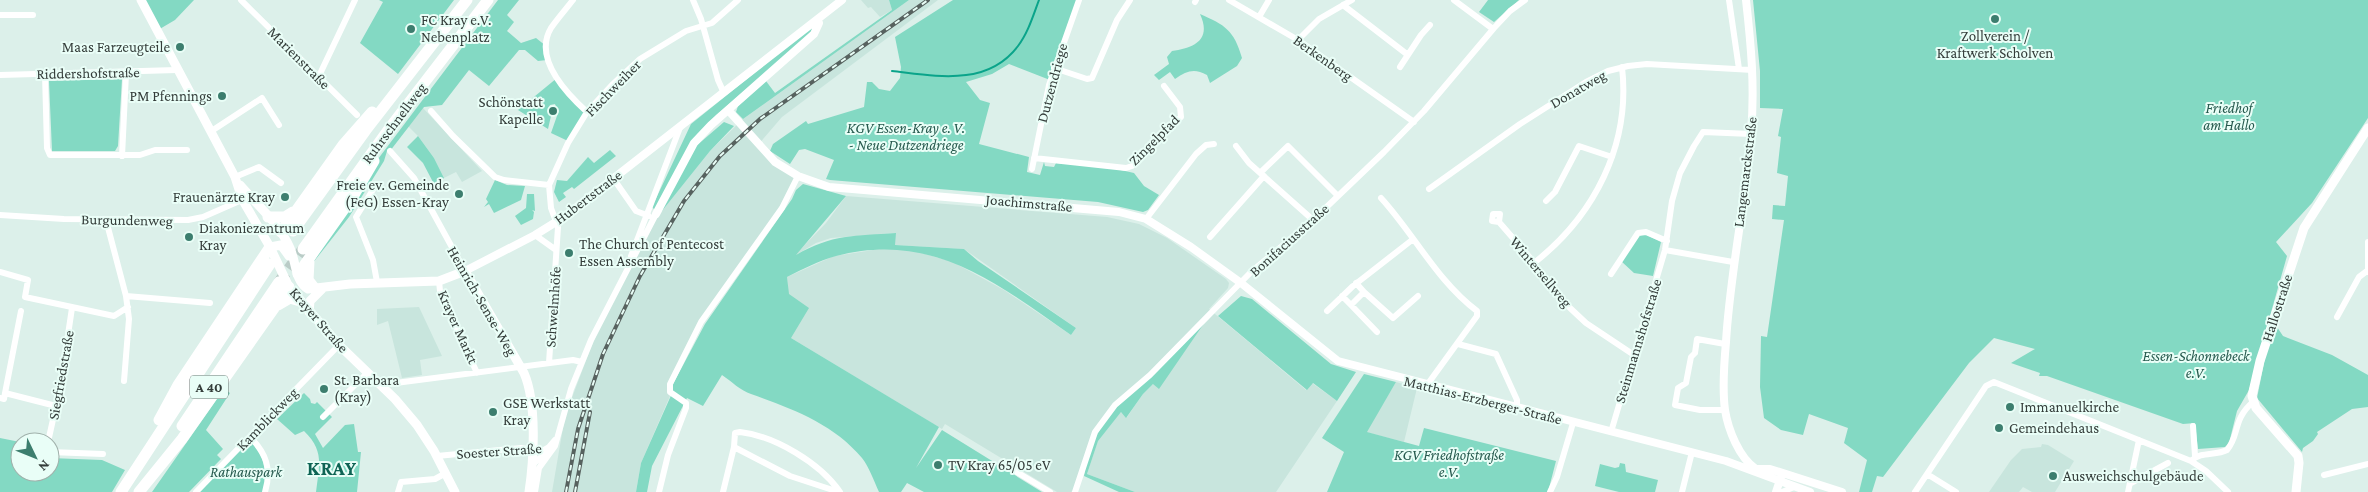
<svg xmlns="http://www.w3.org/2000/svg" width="2368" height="492" font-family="'Crimson Pro',serif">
<rect width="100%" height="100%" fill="#dcf0ea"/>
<path fill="#c8e5dd" d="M861,0H889L892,10L880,17L871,7L868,8Z
M909,0H938L782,117L757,146L796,177L779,209L700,321L668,393L670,396L641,463L636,492H552L565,416L587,358L602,321L658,216L710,151L743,119Z
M423,108L482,171L462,182L456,172L444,178L434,158L418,136L408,126Z
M846,196L1107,217L1139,224L1167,238L1226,279L1229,283L1228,288L1209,309L1306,390L1312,383L1337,401L1276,492H1135L1087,474L1098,440L1111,422L1121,412L1127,417L1143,394L1154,383L1159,388L1206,319L1115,405L1075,489L1071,492H1057L945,424L942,429L791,338L787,277L834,256L880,249L911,250L953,262L1004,290L1071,335L1076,328L964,249L895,245V233L831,238L816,243L794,256L826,223Z
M419,307L442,356L420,360L422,375L402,378L388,321L377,325V309Z
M1396,382L1417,388L1404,442L1366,432Z
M2042,444L2048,445L2074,461L2055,492H2032L2023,487L2019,492H1989L2011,460L2022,449L2041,447Z"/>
<path fill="#83d9c3" d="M143,0H194L175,20L158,30Z
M379,0H454L398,74L360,43L383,2Z
M498,0H519L507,15L514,22L507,31L521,43L536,38L546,46L547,60L538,61L525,50H519L489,86L469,70L442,105L424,107L390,151H387L384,161L349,217L312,264L378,159Z
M889,0H909L743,119L736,112L738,106L766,81L775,93L892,10Z
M953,0H1078L1050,80L1009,64L992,74L966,82L980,100L990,103L979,144L1029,157L1027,172L1040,175L1044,162L1045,166L1054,167L1056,163L1112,168L1134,173L1144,186L1159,195L1148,210L1143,212L1098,202L830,180L826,179L834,160L805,149L799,150L790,164L770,151L773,144L806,121L808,124L864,107L867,82H872L879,89L890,91L900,78L901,67L895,37Z
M1488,0H1519L1494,22L1479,12Z
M1753,0H2368V118L2312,203L2276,242L2287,256L2249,390L2237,411L2229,443L2225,447L2198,449L2195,423L2183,424L2047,376H2039L2040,373L2011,363L2035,349L1994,338L1969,363L1883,477L1877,476L1872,492H1859L1867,460L1844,443L1848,428L1809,414L1803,435L1781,430L1764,418L1760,387L1761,336L1767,337L1784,220L1772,219L1773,205L1785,206L1788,176L1777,173L1781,137L1778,136L1783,109L1760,108V71Z
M1200,14C1225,25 1234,30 1242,58L1237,66L1210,83L1207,75C1194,68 1187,71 1175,79L1170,72L1159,80L1154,75L1169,64L1167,57L1172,51C1194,48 1212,40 1200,14Z
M814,25L812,33L716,115L697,135L655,210L652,207L691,124Z
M557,78L587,112L568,141L551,133L558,113L555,104L550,105L548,109L551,116L548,129L518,110Z
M122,79L118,146L115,151H52L49,81Z
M724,122L734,126L710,151L658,216L695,147Z
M418,136L434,158L444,178L434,184L423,163L407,147Z
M610,150L616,156L574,189L572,187L563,193L566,197L559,202L554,192L557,180L567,181L588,157L594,163Z
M495,180L507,185L525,186L521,200L494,213L489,204L484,207L488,202L486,199Z
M803,184L846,196L796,255C832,234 855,236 896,233L895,245L964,249L978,261L1076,328L1071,335C996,283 933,231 836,256C818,261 803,269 787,277L789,294L809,308L791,338L939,427L916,468L942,430L1042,492H924L907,483L901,492H879C874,481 869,467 862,458C833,423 790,408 751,394C741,391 731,381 722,375L703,406L687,398L652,466L647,492H636L641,463L673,391V384L705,324L792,199L796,190Z
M527,194H534L535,211L532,210L534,212L533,219L521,225L515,216L526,208Z
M1645,234L1661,242L1653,276L1634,273L1621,261L1638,236Z
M1241,296L1252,299L1331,364L1356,372L1337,401L1313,383L1307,390L1218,316Z
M1207,319L1159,389L1153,384L1143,394L1126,418L1121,412L1098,441L1087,474L1135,492H1119L1084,476L1088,452L1108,414Z
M2275,324L2283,336L2332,355L2368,375V407L2352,409L2317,432L2318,434L2313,441L2303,448L2302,452L2257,398L2265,358Z
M1364,374L1396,382L1367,432L1419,446L1424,428L1556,461L1548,492H1327L1344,452L1322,438Z
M224,389L230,393L206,430L223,449L217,455L221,459L189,492H152Z
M304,393L310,399L311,403L315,404L317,402L332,417L315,434L323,448L345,425L354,424L358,452H361L357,492H316C319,466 325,451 304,431L295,435L277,419Z
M0,438L20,442V472H50V458L102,460L125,470L112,492H0Z
M249,440C265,454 267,472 264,492H199Z
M1620,463L1625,464L1626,472L1658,480L1655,492H1619L1595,486L1600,464L1615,468L1619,467Z"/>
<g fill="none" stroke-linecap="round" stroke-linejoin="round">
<path stroke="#0aa48a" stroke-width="2" d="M892,71C936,76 987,87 1018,46C1028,33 1033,16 1039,0"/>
<path stroke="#baccc7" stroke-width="11" stroke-dasharray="11 5.5" stroke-linecap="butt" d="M279,282L303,249"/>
<path stroke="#fff" stroke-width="6" d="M241,0L357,115
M573,0C566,9 558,18 551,28C533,58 566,93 587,112
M693,0L701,19L718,80L723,91
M1229,0L1298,40L1414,122
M1454,0L1493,29
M1729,0L1739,69
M1195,2L1196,0
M1343,5L1408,55
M0,15H33
M1259,17L1269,0
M1298,40L1319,19L1352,0
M1400,67L1421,35L1430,25
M1054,68L1087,79L1092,78L1117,20L1130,0
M45,74L47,148L50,155H140L155,150H187
M0,75L177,70
M318,78L355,0
M431,111L453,136L495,177L504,180L549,185
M210,132L262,98L279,125
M1236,146L1249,163L1313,220
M390,151L414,178L465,271
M122,156L126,73
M1034,158L1126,168L1132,166L1156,139L1181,117L1180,107L1164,86
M1032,169L1049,85L1079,0
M1260,173L1288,146L1338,196
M235,177L259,167L281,183
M613,178L636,211L649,216
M374,188L356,217L373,260L377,282
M1429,189L1520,124L1586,82L1608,71L1628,66L1647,64L1753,70
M1381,198C1414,234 1437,281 1477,311V316L1427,385
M1546,201L1555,192L1579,146L1612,157
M0,215L64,219L188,220L203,217L244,199
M1146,219L1196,154L1206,145L1214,144
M106,220L126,296L129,319L124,381
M1499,222L1500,214H1493L1492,221L1499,222L1532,260L1549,286L1570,308L1586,323L1634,355
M535,235L556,250
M1210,237L1264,176
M2368,242V272
M1665,250L1733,262
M631,256L681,125
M1534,263C1594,216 1631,145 1622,67
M0,272L28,280L25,297L114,316L128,307
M1611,274L1638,233L1646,232L1667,241
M439,281L440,291L477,373
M1364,292L1393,318L1418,296
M126,296L210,303
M1342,296L1351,305L1364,292L1356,283
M1351,305L1377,332
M1327,311L1353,286L1412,240
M2337,317L2359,277L2367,271
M1458,344L1496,354L1517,400V409
M549,363L558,227L551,208L549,185L568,143L587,112L612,85L640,59L686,31L712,23L738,0
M380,385L573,360L582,362
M5,393L21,311
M0,398L4,399L5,393L56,406
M1725,410H1700L1675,405L1678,388L1686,383L1691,357L1695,353L1697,339L1725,344
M323,417L367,373
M2193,426L2195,456
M1611,432L1665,250L1672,201L1680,173L1694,146L1703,132L1751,134
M250,437C266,453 272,469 265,492
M48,442L60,388L72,308
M734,447L790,476L839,492
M50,452L103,454
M437,456L521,448L542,451L549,447L555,440
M2191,461C2201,451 2215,456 2227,450C2240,435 2232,420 2253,402
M532,465L548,451
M1015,471L1050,492
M1927,474L1956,492
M2324,475L2368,464
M2131,483L2168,463
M196,492L339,345
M398,492L401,482L435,479L446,473
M535,492L539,468L555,446L571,389L591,340L656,214
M659,492L668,455L686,408V403L670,392V384L701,322L782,208L798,176
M723,492L734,447L735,433L740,432C775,436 820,463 840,492
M1075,492L1095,432L1115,405L1150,375L1251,272L1313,220L1384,152L1424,111L1494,28L1510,11L1525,0
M1550,492L1557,477L1573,423
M1682,492L1692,452
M1782,492L1794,487
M1915,492L1986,386L1994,382L2191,461L2206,471L2228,492
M2128,492L2139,440"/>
<path stroke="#fff" stroke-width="8" d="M1746,0C1751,44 1755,88 1751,132C1746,202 1730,272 1726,342C1724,364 1722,388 1725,410C1728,429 1739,458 1756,469
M728,110L775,162L798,176L829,187L1119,212L1146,219L1191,247L1241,283L1338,361L1726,461L1810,492
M656,214L694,143L711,125L814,34L819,23L817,20
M465,271L535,235L564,217L842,0
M1755,469H1770L1842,492
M1776,492L1781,477"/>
<path stroke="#fff" stroke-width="9" d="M141,0L235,177L242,199L270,247L289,287L339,345L395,399L417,425L434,451L455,492
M240,185C257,205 279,223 290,248C296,261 295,282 308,289L350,284L439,281L465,271L524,373C537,403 534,459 529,492
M270,247L281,245L289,256
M309,312L310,301L322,289
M2296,492L2299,463L2298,456L2256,408L2252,396L2260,361L2304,228L2368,128"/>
<path stroke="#fff" stroke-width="11" d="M268,217H285L293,212
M293,231L366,130L467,0
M281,232L343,145L372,112
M303,249L391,126L488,0
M309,261L308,280L315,289
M298,274L354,195L374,161
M278,305L290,298L300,301
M159,420L178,385L270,247
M182,426L279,282
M121,492L270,264
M139,492L182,439L289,287"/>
<defs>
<path id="rail" d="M566,492L578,429L603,354L640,276L684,201L720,156L760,119L928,0
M575,492L590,412"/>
</defs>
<use href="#rail" stroke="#57625f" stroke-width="4"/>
<use href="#rail" stroke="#e9fef7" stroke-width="2" stroke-dasharray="5.5" stroke-linecap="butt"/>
</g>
<g fill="#3c7e6e" stroke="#e9fef7" stroke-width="2">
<circle cx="1995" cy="19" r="5"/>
<circle cx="411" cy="29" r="5"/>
<circle cx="180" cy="47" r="5"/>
<circle cx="222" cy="96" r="5"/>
<circle cx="553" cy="111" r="5"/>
<circle cx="459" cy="194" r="5"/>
<circle cx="285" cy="197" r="5"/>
<circle cx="189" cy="237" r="5"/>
<circle cx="569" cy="253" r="5"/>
<circle cx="324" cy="389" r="5"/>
<circle cx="2010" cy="407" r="5"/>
<circle cx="493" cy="412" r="5"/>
<circle cx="1999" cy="428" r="5"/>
<circle cx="938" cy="465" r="5"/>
<circle cx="2053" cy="476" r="5"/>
</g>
<g text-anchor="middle" stroke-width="4" stroke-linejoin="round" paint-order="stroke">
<rect fill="#e9fef7" stroke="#6a7773" stroke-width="1" x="190" y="375.5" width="38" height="23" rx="4"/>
<g font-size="14" font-weight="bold" fill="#343d3a">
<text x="209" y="392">A 40</text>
</g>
<g font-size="15" fill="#343d3a" stroke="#e9fef7" text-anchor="start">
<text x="421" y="25">FC Kray e.V.<tspan x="421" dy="17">Nebenplatz</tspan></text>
<text x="1995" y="41" text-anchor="middle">Zollverein /<tspan x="1995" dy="17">Kraftwerk Scholven</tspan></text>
<text x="170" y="52" text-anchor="end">Maas Farzeugteile</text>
<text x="212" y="101" text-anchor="end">PM Pfennings</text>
<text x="543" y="107" text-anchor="end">Schönstatt<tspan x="543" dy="17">Kapelle</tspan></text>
<text x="449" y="190" text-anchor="end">Freie ev. Gemeinde<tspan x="449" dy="17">(FeG) Essen-Kray</tspan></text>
<text x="275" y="202" text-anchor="end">Frauenärzte Kray</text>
<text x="199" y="233">Diakoniezentrum<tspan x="199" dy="17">Kray</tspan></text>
<text x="579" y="249">The Church of Pentecost<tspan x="579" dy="17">Essen Assembly</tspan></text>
<text x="334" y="385">St. Barbara<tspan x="334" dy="17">(Kray)</tspan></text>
<text x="503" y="408">GSE Werkstatt<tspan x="503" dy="17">Kray</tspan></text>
<text x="2020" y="412">Immanuelkirche</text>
<text x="2009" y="433">Gemeindehaus</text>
<text x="948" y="470">TV Kray 65/05 eV</text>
<text x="2063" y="481">Ausweichschulgebäude</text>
</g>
<g font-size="15" fill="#343d3a" stroke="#e9fef7">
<text transform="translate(299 58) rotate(45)" y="5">Marienstraße</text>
<text transform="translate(1323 58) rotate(35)" y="5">Berkenberg</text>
<text transform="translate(88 73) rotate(-1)" y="5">Riddershofstraße</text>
<text transform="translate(1052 83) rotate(-75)" y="5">Dutzendriege</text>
<text transform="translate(613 88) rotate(-46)" y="5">Fischweiher</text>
<text transform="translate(1578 89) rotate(-30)" y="5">Donatweg</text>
<text transform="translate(394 123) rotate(-53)" y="5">Ruhrschnellweg</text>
<text transform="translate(1154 140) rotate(-45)" y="5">Zingelpfad</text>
<text transform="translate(1745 172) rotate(-83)" y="5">Langemarckstraße</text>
<text transform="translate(588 197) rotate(-37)" y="5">Hubertstraße</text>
<text transform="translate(1029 203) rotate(5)" y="5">Joachimstraße</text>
<text transform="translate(127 220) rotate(1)" y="5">Burgundenweg</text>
<text transform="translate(1289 240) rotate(-42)" y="5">Bonifaciusstraße</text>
<text transform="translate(1541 272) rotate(50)" y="5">Wintersellweg</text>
<text transform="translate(482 301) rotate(60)" y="5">Heinrich-Sense-Weg</text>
<text transform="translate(553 307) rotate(-86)" y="5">Schwelmhöfe</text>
<text transform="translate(2277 308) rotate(-72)" y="5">Hallostraße</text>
<text transform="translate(319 320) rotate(49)" y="5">Krayer Straße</text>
<text transform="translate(458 327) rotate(66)" y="5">Krayer Markt</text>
<text transform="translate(1638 341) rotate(-73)" y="5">Steinmannshofstraße</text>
<text transform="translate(61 375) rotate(-80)" y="5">Siegfriedstraße</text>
<text transform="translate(1483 400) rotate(14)" y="5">Matthias-Erzberger-Straße</text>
<text transform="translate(267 419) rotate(-46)" y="5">Kamblickweg</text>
<text transform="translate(499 451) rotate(-4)" y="5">Soester Straße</text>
</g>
<g font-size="15" font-style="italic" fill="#265a4e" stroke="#e9fef7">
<text x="2229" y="113">Friedhof<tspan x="2229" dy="17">am Hallo</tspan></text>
<text x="906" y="133">KGV Essen-Kray e. V.<tspan x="906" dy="17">- Neue Dutzendriege</tspan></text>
<text x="2196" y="361">Essen-Schonnebeck<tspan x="2196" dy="17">e.V.</tspan></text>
<text x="1449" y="460">KGV Friedhofstraße<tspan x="1449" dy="17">e.V.</tspan></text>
<text x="246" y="477">Rathauspark</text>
</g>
<g font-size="20" font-weight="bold" letter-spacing="1" fill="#0e6454" stroke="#e9fef7">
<text x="332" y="475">KRAY</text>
</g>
</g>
<g transform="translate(35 457) rotate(133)"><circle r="24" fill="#e9fef7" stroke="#a1b1ab"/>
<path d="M0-4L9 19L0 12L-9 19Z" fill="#3c7e6e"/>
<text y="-8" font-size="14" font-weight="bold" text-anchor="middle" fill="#343d3a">N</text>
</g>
</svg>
